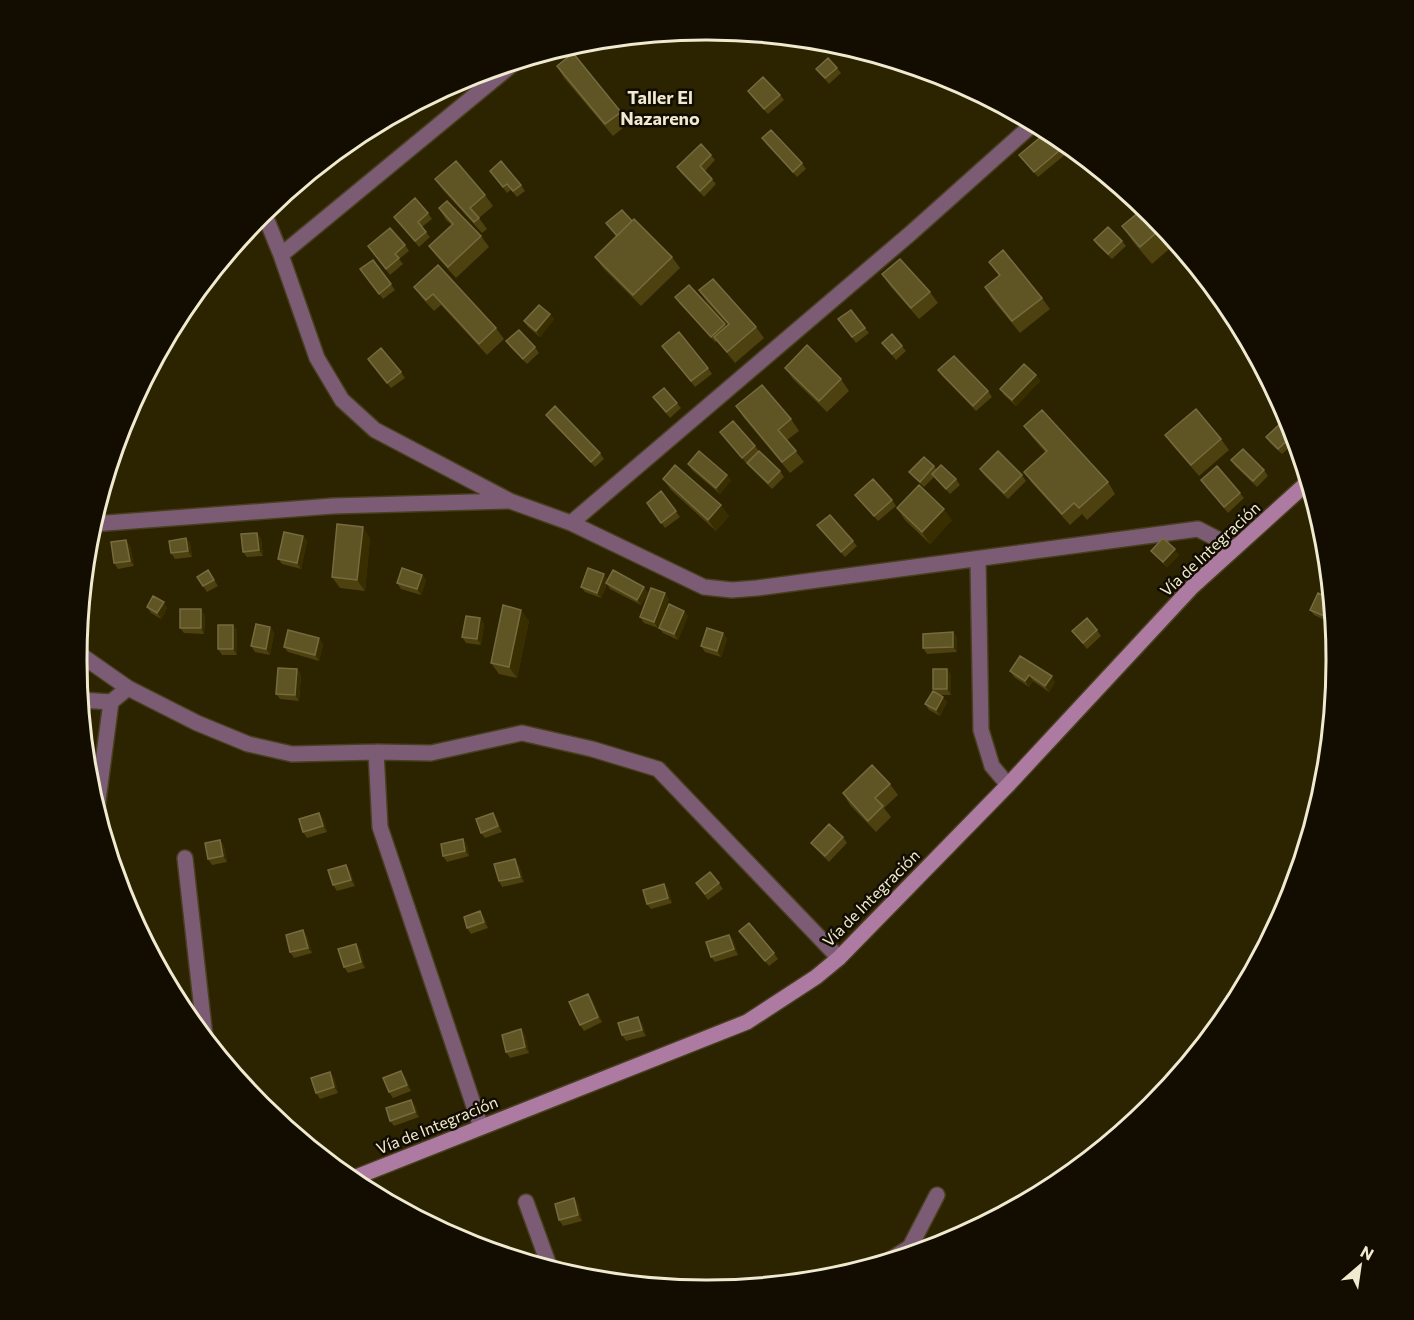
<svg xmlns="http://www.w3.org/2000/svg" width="1414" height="1320" font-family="Commissioner,sans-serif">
<rect width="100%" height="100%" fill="#2c2300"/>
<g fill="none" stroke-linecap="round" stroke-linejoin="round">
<defs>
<path id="minor" d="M264,213L281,255L317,358L342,400L375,430L510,501L571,523L704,587L732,590L757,588L1198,529L1235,548
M281,255L514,63
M571,523L911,233L1033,124
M93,524L333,506L507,501
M978,560L981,730L992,766L1008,785
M78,653L128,688
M81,700L111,702L128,688L197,723L248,744L292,754L376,752L431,753L522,733L592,749L658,769L839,958
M376,752L380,827L481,1127
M97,808L111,702
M185,858L205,1037
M526,1202L550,1268
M891,1259L910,1247L937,1195"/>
<path id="secondary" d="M351,1179L747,1022L816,977L839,958L1008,785L1192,587L1308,482"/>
</defs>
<use href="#minor" stroke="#473f1d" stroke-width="18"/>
<use href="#secondary" stroke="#473f1d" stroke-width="18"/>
<use href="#minor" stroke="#7b5c74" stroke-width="15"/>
<use href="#secondary" stroke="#ad7ba2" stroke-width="15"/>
</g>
<path fill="#4d420f" d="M727,32L739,33L732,39Z
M557,66L621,112L629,123L613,136L564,78Z
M837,68L841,73L829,84L816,69Z
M748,91L780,95L784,100L768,114L752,97Z
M1057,136L1072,149L1038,177L1019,155Z
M762,138L802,163L806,169L797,177L766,144Z
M711,155L715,160L705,171L716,184L704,197L681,173L677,167Z
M490,171L521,185L525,191L517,197L511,190L507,193Z
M435,179L485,195L493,206L479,218L487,229L482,233L443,190Z
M439,208L481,236L489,247L456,278L437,257L429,246L452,225L446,220Z
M428,213L432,219L422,227L430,237L419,247L394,217Z
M1153,215L1176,243L1152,264L1134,243L1122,226Z
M632,221L672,257L680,268L641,306L603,268L595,257L617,236L606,223Z
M1094,240L1122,241L1126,246L1112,259L1098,246Z
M405,245L409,251L399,259L403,264L390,275L368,246Z
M373,260L395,290L383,299L360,269Z
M989,262L1042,298L1050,309L1020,333L992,299L985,287L999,276Z
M438,265L496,328L504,339L487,355L441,305L434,311L422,298L414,287Z
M882,274L930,292L938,303L919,319L890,286Z
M689,285L726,326L728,325L707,302L699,290L756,327L764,338L735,363L717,341L715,342L679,303L675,297Z
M851,310L869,333L856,343L838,319Z
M550,314L554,319L540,337L528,327L524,321Z
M506,341L535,347L539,353L527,364L510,347Z
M882,343L902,346L906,351L896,360Z
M662,346L708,368L712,374L695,387Z
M372,364L401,372L405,378L391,388Z
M785,368L841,379L849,391L827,412L793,379Z
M938,370L988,391L992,397L976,411L942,376Z
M1036,375L1040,381L1016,406L1004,395L1000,389Z
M653,397L677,403L681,408L670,418Z
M736,406L791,419L799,431L787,440L804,462L790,473L744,418Z
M546,415L600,453L604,459L595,467L550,421Z
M1024,426L1108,482L1115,494L1087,520L1082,514L1070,525L1032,483L1024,472L1045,452L1032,437Z
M1292,428L1296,441L1282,454L1270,443L1266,437Z
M720,432L755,446L759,451L780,471L784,477L772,489L751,468L747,463L753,457L746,463Z
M1165,435L1221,439L1229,450L1199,476L1173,446Z
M1231,460L1264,470L1268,476L1257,487L1235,466Z
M688,464L731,480L720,494L692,470Z
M934,466L936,469L956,479L960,485L950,494L934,477L924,487L913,477L909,472Z
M980,469L1022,475L1026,481L1008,499L984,475Z
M663,479L729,516L716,531L671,490Z
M1201,480L1240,493L1244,498L1228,513Z
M661,491L680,517L665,528L647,503Z
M855,495L892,500L896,506L878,521Z
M897,508L952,520L930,544L905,520Z
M817,525L853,541L857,546L845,557Z
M257,533L261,539L263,556L247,557L243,552Z
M303,536L307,541L301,569L282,564L278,559Z
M186,538L190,543L192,557L175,559L171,553Z
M370,538L365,591L340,588L332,577Z
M130,546L134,566L118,569L114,563Z
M1151,551L1179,555L1167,567L1155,556Z
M208,570L218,586L207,592L197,577Z
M422,575L426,580L421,595L401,589L397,583Z
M608,580L648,593L641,605L610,589L607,584L601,598L585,592L581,587Z
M1318,593L1333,624L1314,615L1310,610Z
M669,599L658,628L644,623L640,617Z
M147,607L167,608L161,619L151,613Z
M205,615L204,634L184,633L180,628Z
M688,616L678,640L663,633L659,628Z
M480,618L484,624L481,645L466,643L462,637Z
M529,621L517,678L499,674L491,663Z
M233,625L237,630V655H222L218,649Z
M270,627L274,633L270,655L255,652L251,646Z
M1097,630L1101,636L1087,649L1072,631Z
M953,632L957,638V652L927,654L923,648Z
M723,633L727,639L721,657L705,652L701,646Z
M323,644L319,661L288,652L284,647Z
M297,669L301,675L299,701L280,699L276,694Z
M947,669L951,675V695H939L947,702L940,716L929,710L925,704L936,693L933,689Z
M1010,671L1055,682L1049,692L1033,681L1029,687L1014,677Z
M890,784L898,795L884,808L891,817L876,832L850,805L843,793Z
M493,813L497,819L502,832L485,838L481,833Z
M323,818L327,832L307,838L303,832Z
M843,837L847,843L829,862L815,848L811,843Z
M463,839L467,845L469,856L447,862L443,856Z
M220,840L224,846L227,862L212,865L208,859Z
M346,865L350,871L355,886L337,891L333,885Z
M519,865L524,882L502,887L499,881Z
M696,883H719L723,889L708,900Z
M668,889L672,903L651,909L647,904Z
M484,917L488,928L471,934L467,928Z
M739,931L774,953L778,959L769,966Z
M729,935L733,940L738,955L715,962L711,957Z
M307,936L312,953L294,958L290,952Z
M356,944L360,950L365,968L348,973L344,967Z
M592,999L602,1022L584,1031L580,1025Z
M642,1023L646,1036L626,1041L622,1035Z
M525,1035L529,1053L510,1058L506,1052Z
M330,1072L334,1078L338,1093L320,1099L316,1093Z
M405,1076L411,1091L393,1098L389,1092Z
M415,1105L419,1117L394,1126L390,1121Z
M574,1198L578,1204L582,1221L563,1226L559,1220Z"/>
<path fill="#392e00" d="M550,314L554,319L540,337L536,331Z
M1036,375L1040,381L1016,406L1012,400Z
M727,475L731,480L720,494L716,488Z
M721,505L729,516L716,531L708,520Z
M944,509L952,520L930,544L922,532Z
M363,527L370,538L365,591L357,580Z
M257,533L261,539L263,556L259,550Z
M303,536L307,541L301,569L297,563Z
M186,538L190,543L192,557L188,551Z
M126,540L130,546L134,566L130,561Z
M1175,549L1179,555L1167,567L1163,562Z
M604,574L608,580L601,598L597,593Z
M422,575L426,580L421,595L417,589Z
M644,587L648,593L641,605L637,600Z
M665,593L669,599L658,628L654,622Z
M164,602L167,608L161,619L157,613Z
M201,609L205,615L204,634L201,628Z
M521,610L529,621L517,678L509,667Z
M684,611L688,616L678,640L674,634Z
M1332,611L1333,623V624L1329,618Z
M480,618L484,624L481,645L477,639Z
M233,625L237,630V655L233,649Z
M270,627L274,633L270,655L266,649Z
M953,632L957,638V652L953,647Z
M723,633L727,639L721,657L717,651Z
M319,638L323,644L319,661L315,655Z
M297,669L301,675L299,701L295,695Z
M947,669L951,675V695L947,689Z
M1029,675L1033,681L1029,687L1025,681Z
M1052,676L1055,682L1049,692L1045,686Z
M943,697L947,702L940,716L936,710Z
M319,813L323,818L327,832L323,826Z
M493,813L497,819L502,832L498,826Z
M463,839L467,845L469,856L465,851Z
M220,840L224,846L227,862L223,856Z
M515,859L519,865L524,882L520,877Z
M346,865L350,871L355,886L351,880Z
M664,884L668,889L672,903L668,898Z
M480,911L484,917L488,928L484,922Z
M303,930L307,936L312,953L308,948Z
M729,935L733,940L738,955L734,949Z
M356,944L360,950L365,968L361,962Z
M588,994L592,999L602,1022L598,1017Z
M638,1017L642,1023L646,1036L642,1030Z
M521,1029L525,1035L529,1053L525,1047Z
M401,1071L405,1076L411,1091L407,1085Z
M330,1072L334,1078L338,1093L334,1087Z
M411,1100L415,1105L419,1117L415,1112Z
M574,1198L578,1204L582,1221L578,1215Z"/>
<path fill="#5f5424" stroke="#766b3f" stroke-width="1.5" d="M573,53L621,112L605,124L557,66Z
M828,58L837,68L825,78L816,69Z
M763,77L780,95L764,109L748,91Z
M771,130L802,163L793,172L762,138Z
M1048,131L1057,136L1067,144L1034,172L1019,155Z
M701,144L711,155L700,166L712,179L700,191L677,167Z
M456,161L485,195L470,208L479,218L474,222L435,179Z
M501,161L521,185L513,191L507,184L503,187L490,171Z
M415,198L428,213L418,222L426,232L415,241L394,217Z
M447,201L481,236L448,267L429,246L453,224L439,208Z
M1144,208L1153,215L1163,227L1140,247L1122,226Z
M622,210L632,221L617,236L606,223Z
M634,219L672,257L633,295L595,257Z
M1108,227L1122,241L1108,254L1094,240Z
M390,228L405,245L395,254L399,258L386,269L368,246Z
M1003,250L1042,298L1012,321L985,287L1000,275L989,262Z
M900,259L930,292L911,308L882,274Z
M373,260L391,284L379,294L360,269Z
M438,265L496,328L479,344L433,294L426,300L414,287Z
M713,279L756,327L727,352L714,337L729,324L699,290Z
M689,285L725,324L711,337L675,297Z
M539,305L550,314L536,331L524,321Z
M851,310L865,328L852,337L838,319Z
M519,330L535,347L523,359L506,341Z
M679,332L708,368L691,381L662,346Z
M892,334L902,346L892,354L882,343Z
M807,345L841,379L819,401L785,368Z
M381,348L401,372L387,383L368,359Z
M954,356L988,391L973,406L938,370Z
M1024,364L1036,375L1012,400L1000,389Z
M762,385L791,419L778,430L796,451L782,462L736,406Z
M664,388L677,403L666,412L653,397Z
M555,406L600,453L591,462L546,415Z
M1196,409L1221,439L1191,465L1165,435Z
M1042,410L1108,482L1079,508L1074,503L1062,514L1024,472L1047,451L1024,426Z
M1284,420L1292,428L1294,434L1278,449L1266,437Z
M733,421L755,446L742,458L720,432Z
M1243,449L1264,470L1253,481L1231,460Z
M699,451L727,475L716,488L688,464Z
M759,451L780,471L768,483L747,463Z
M998,451L1022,475L1004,493L980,469Z
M924,457L934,466L920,482L909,472Z
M675,465L721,505L708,520L663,479Z
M941,465L956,479L946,489L932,474Z
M1217,466L1240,493L1224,507L1201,480Z
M873,479L892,500L874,516L855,495Z
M919,485L944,509L922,532L897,508Z
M661,491L676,511L661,523L647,503Z
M830,515L853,541L841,552L817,525Z
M337,524L363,527L357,580L332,577Z
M284,532L303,536L297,563L278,559Z
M257,533L259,550L243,552L241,534Z
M186,538L188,551L171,553L169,541Z
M1163,538L1175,549L1163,562L1151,551Z
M126,540L130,561L114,563L111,542Z
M402,568L422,575L417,589L397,583Z
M588,568L604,574L597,593L581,587Z
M208,570L214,580L203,586L197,577Z
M613,570L644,587L637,600L606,583Z
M651,588L665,593L654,622L640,617Z
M1318,593L1331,599L1332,611L1329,618L1310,610Z
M153,596L164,602L157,613L147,607Z
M669,604L684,611L674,634L659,628Z
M503,605L521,610L509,667L491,663Z
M180,609H201V628H180Z
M466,616L480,618L477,639L462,637Z
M1087,618L1097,630L1083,643L1072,631Z
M256,624L270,627L266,649L251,646Z
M218,625H233V649H218Z
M707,628L723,633L717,651L701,646Z
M288,630L319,638L315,655L284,647Z
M953,632V647L923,648V634Z
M1020,656L1052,676L1045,686L1029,675L1025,681L1010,671Z
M278,668L297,669L295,695L276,694Z
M933,669H947V689H933Z
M933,691L943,697L936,710L925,704Z
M872,765L890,784L875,798L883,806L868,821L843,793Z
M319,813L323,826L303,832L299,819Z
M493,813L498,826L481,833L476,819Z
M829,824L843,837L825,856L811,843Z
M463,839L465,851L443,856L441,844Z
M220,840L223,856L208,859L205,843Z
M515,859L520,877L499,881L494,864Z
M346,865L351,880L333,885L328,870Z
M710,872L719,883L705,894L696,883Z
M664,884L668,898L647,904L643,890Z
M480,911L484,922L467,928L464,917Z
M749,923L774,953L765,961L739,931Z
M303,930L308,948L290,952L286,935Z
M729,935L734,949L711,957L706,942Z
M356,944L361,962L344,967L338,949Z
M588,994L598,1017L580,1025L569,1002Z
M638,1017L642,1030L622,1035L618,1023Z
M521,1029L525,1047L506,1052L502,1035Z
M401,1071L407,1085L389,1092L383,1078Z
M330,1072L334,1087L316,1093L311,1078Z
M411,1100L415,1112L390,1121L386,1108Z
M574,1198L578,1215L559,1220L555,1204Z"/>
<g text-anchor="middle" stroke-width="5" stroke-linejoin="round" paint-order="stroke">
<g font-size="16" fill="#f0ead1" stroke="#120d00">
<text transform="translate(1210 549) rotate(-43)" y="6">Vía de Integración</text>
<text transform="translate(871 898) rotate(-45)" y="6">Vía de Integración</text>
<text transform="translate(437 1125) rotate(-22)" y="6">Vía de Integración</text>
</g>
<g font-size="18" font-weight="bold" fill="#f0ead1" stroke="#120d00">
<text x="660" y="104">Taller El<tspan x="660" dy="21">Nazareno</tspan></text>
</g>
</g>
<path d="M0 0H1414V1320H0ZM706 40H707A619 619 0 0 1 1326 659V661A619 619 0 0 1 707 1280H706A619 619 0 0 1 87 661V659A619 619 0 0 1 706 40Z" fill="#120d00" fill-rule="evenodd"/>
<path fill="none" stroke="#f0ead1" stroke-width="3" d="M706 40H707A619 619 0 0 1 1326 659V661A619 619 0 0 1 707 1280H706A619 619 0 0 1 87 661V659A619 619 0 0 1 706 40Z"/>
<g transform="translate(1360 1266) rotate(29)" stroke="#120d00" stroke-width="4.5" paint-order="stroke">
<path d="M0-4.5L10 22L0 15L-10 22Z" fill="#f0ead1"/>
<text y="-9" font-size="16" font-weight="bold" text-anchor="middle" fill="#f0ead1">N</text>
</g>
</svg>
